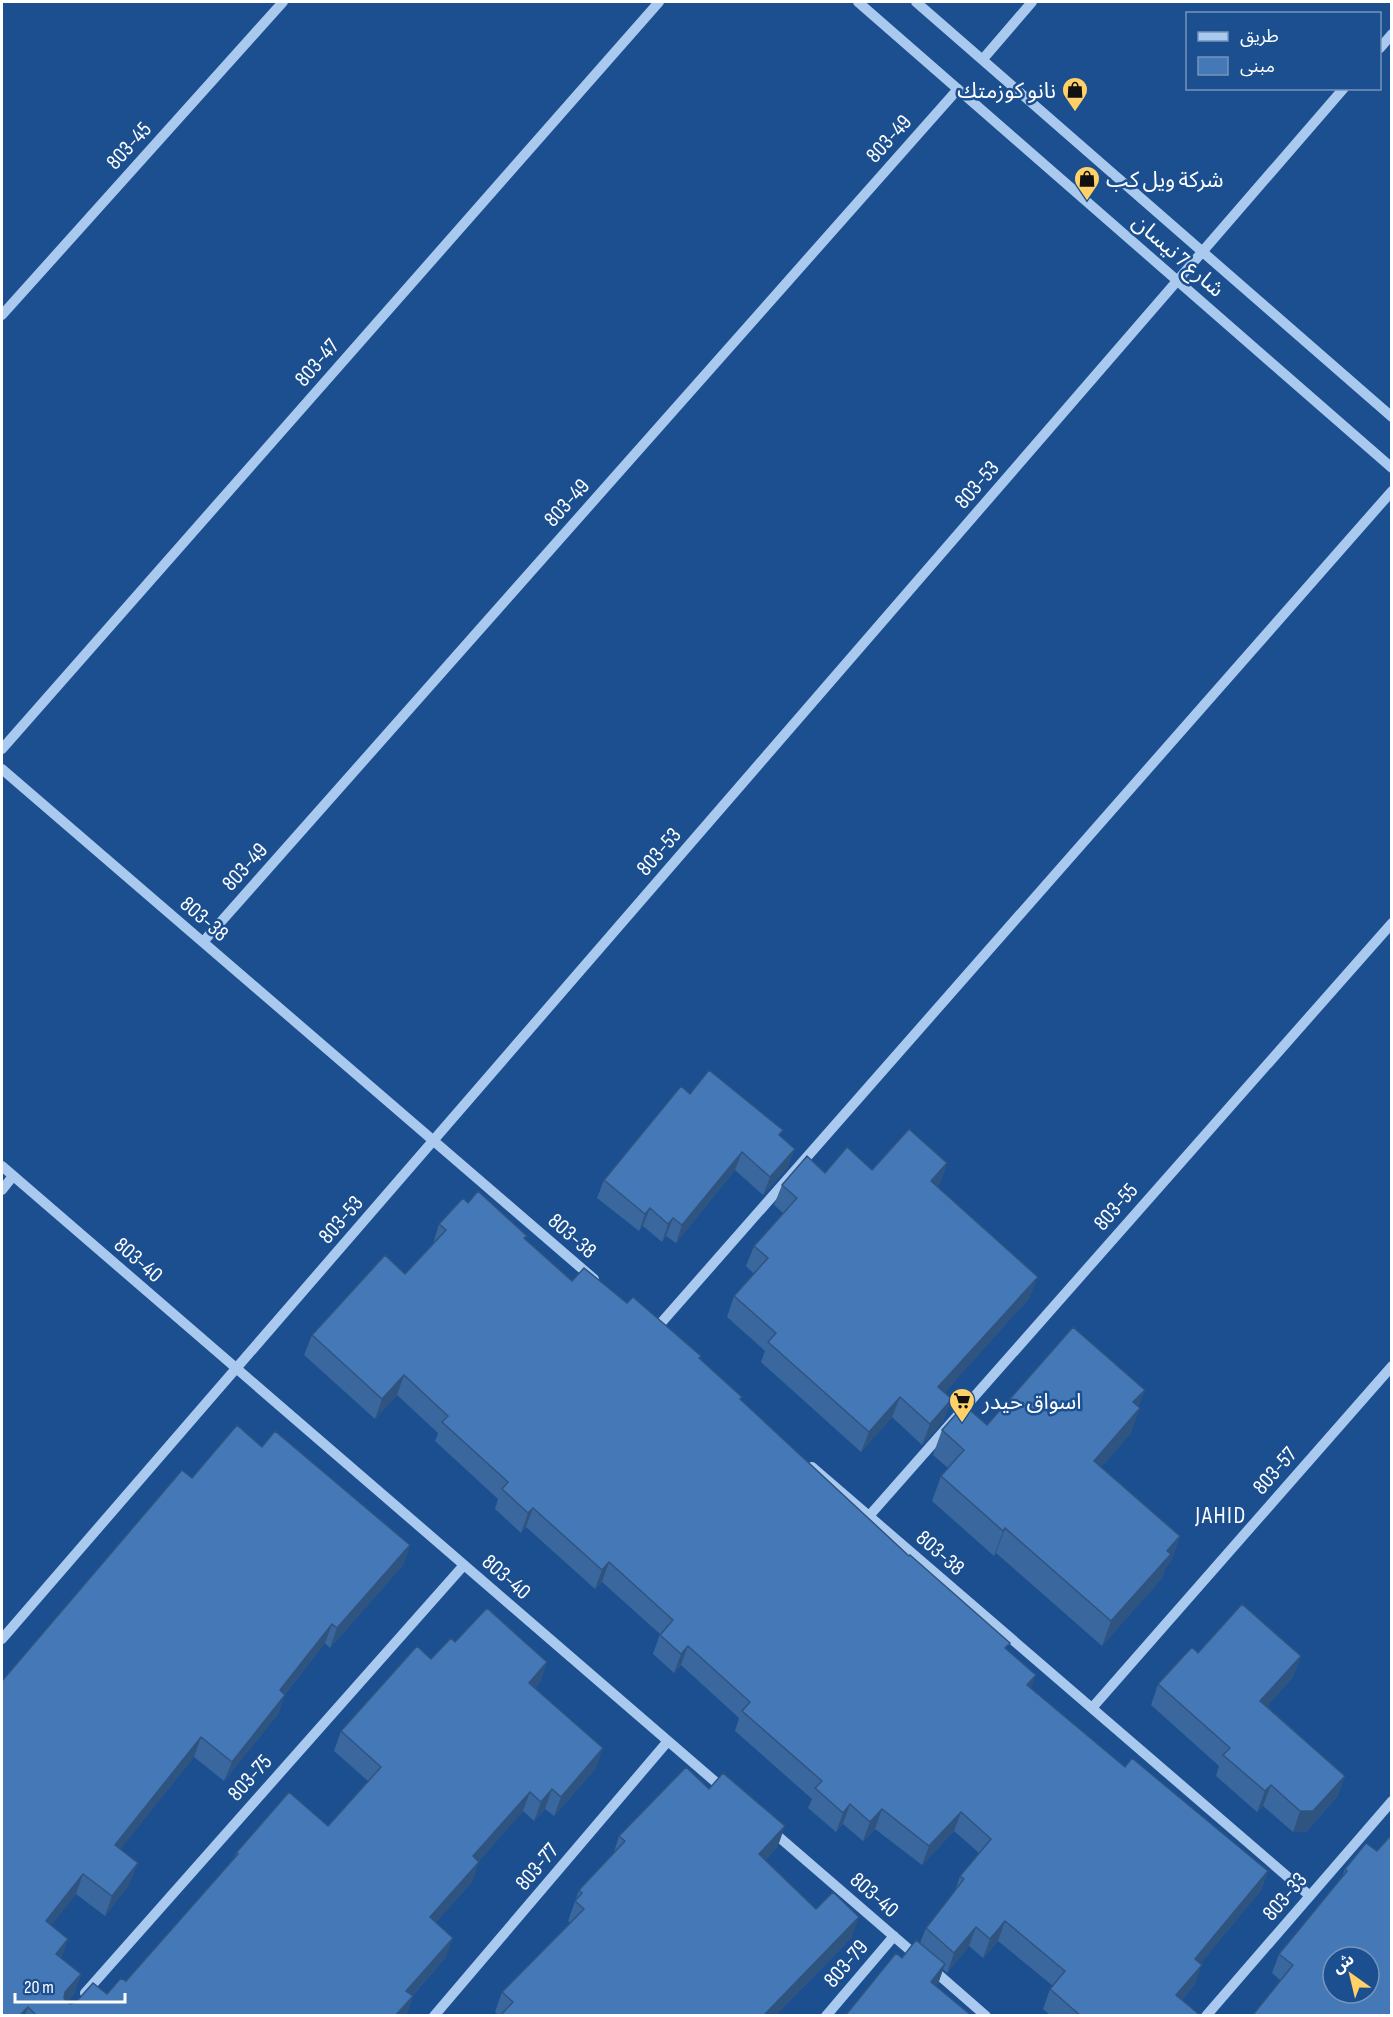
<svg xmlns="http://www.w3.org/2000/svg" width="1393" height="2017" font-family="'Sofia Sans Condensed','Noto Sans Arabic',sans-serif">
<rect width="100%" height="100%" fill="#1b4f8f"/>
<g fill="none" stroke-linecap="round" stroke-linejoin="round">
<path stroke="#a9c9ee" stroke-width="10" d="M858,2L1392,468
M916,2L1392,417
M1380,48L1392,34
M983,59L1032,2
M2,315L283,2
M2,749L659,2
M2,769L594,1279
M203,942L958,89
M2,1166L726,1791
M2,1190L13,1176
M654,1331L1392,491
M812,1467L1310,1896
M869,1516L1392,923
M2,1639L1344,88
M1092,1708L1392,1366
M772,1831L919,1958
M931,1968L986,2016
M85,1993L464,1565
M434,2016L668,1741
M826,2016L894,1936
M1206,2016L1392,1801"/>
</g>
<path fill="#3a679d" d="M690,1094L781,1136L788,1167L763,1195L735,1170L676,1243L666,1236L662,1242L643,1226L639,1231L597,1198L604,1180Z
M947,1163L940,1183L937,1186L1030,1297L944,1393V1420L922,1445L892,1417L861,1452L761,1362L765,1351L727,1317L734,1296L754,1274L746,1266L754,1246L783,1213L774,1205L782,1185L825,1173L872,1170Z
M468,1203L527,1236L525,1239L572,1281L627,1303L701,1356L700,1359L741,1400L1007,1650L1031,1688L1125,1767L1268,1871L1261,1890L1200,1964L1195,1984L1182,2000L1201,2016H1051L1043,2009L1050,1989L1053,1986L998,1941L983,1958L969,1946L947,1973L943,1969L938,1984L902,1958L920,1943L926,1928L955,1891L960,1876L979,1853L954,1831L922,1865L875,1829L863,1841L843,1824L836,1832L808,1808L812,1799L735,1731L739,1718L681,1665L674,1673L653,1654L660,1634L602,1582L595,1589L526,1527L521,1533L495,1509L498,1499L435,1441L438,1433L397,1395L375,1419L304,1355L312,1335L405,1274L433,1244L439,1224Z
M1145,1390L1138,1407L1131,1433L1101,1467L1180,1536L1171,1561L1166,1567L1162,1578L1102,1646L996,1553L994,1556L932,1501L941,1476L948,1468L933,1455L942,1430L987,1425Z
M262,1447L410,1545L403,1565L330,1648L325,1643L285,1694L278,1714L224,1781L194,1757L120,1849L130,1883L105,1916L76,1894L51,1925L68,1939L61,1958L81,1974L74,1994L67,2002L70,2004L107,1994L126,1981L233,1860L236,1853L328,1826L368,1781L334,1751L341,1731L431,1659L455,1642L547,1662L540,1682L535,1688L596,1768L554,1816L545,1809L534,1821L523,1811L479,1861L472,1882L436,1922L446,1957L412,1996H413L406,2016H2L192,1478Z
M1198,1653L1301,1656L1293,1677L1267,1706L1345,1776L1337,1797L1306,1832H1293L1263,1806L1257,1812L1216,1776L1219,1766L1151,1705L1158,1684Z
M709,1789L778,1846L765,1860L816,1909L852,1937L775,2016H499L495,2012L502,1992L571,1923L568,1921L579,1890L613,1855L619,1836Z
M1377,1851L1392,2016L1280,1980L1272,1973L1279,1954L1342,1877L1345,1869Z"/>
<path fill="#305480" d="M795,1149L788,1167L763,1195L770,1177Z
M742,1152L735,1170L676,1243L682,1225Z
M947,1163L940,1183L924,1201L931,1181Z
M650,1208L643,1226L639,1231L645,1214Z
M673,1218L666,1236L662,1242L668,1224Z
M1038,1277L1030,1297L931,1408L938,1387Z
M404,1375L397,1395L375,1419L382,1399Z
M1145,1390L1136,1412L1140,1408L1131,1433L1085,1485L1094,1461L1133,1402Z
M900,1397L892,1417L861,1452L869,1432Z
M952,1399L944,1420L922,1445L930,1424Z
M533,1508L526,1527L521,1533L528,1513Z
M1005,1528L996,1553L994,1556L1003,1531Z
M1180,1536L1171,1561L1166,1567L1162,1578L1102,1646L1111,1621L1167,1551Z
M410,1545L403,1565L330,1648L337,1628Z
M609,1562L602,1582L595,1589L602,1570Z
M332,1624L325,1643L272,1710L280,1690Z
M688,1646L681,1665L674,1673L681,1654Z
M1301,1656L1293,1677L1253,1722L1260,1701Z
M547,1662L540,1682L522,1703L529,1683Z
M1036,1675L1029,1694L1027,1685Z
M285,1695L278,1714L224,1781L232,1762Z
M201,1737L194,1757L108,1865L115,1845Z
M603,1748L596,1768L554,1816L561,1797Z
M1345,1776L1337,1797L1306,1832H1293L1300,1811Z
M1271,1785L1263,1806L1257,1812L1265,1791Z
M552,1789L545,1809L534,1821L541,1802Z
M530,1792L523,1811L466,1876L473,1856Z
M850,1804L843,1824L836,1832L843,1813Z
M882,1809L875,1829L863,1841L870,1822Z
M961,1812L954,1831L922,1865L929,1846Z
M785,1826L778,1846L751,1874L759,1854Z
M479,1862L472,1882L423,1937L430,1917Z
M138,1863L130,1883L105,1916L112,1896Z
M1268,1871L1261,1890L1188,1979L1195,1959Z
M83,1874L76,1894L39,1941L46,1921Z
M859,1917L852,1937L775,2016H763Z
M1005,1921L998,1941L983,1958L990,1939Z
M976,1927L969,1946L947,1973L954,1953Z
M453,1938L446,1957L399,2010L406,1991Z
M68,1939L61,1958L56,1954Z
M945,1964L938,1984L923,2001L931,1982Z
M1202,1965L1195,1984L1169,2015L1176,1995Z
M81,1974L74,1994L58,2012L65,1992Z
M413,1996L406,2016H395Z
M28,2007L25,2016H19Z"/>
<path fill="#4478b7" stroke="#305480" stroke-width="1.5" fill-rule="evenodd" d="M709,1070L783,1130L779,1135L795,1149L770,1177L742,1152L682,1225L673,1218L668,1224L650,1208L645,1214L604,1180L681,1086L690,1094Z
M909,1129L947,1163L931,1181L1038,1277L938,1387L952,1399L930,1424L900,1397L869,1432L768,1342L776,1333L734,1296L768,1258L754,1246L797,1198L782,1185L807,1156L825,1173L847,1147L872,1170Z
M478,1191L527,1236L524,1238L572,1281L584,1268L627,1303L633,1297L701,1356L699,1358L742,1397L740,1399L909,1556L910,1555L1010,1643L1005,1648L1036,1675L1027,1685L1125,1767L1132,1758L1268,1871L1195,1959L1202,1965L1176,1995L1201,2016H1081L1050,1989L1065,1971L1005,1921L990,1939L976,1927L954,1953L926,1928L964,1879L960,1876L991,1839L961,1812L929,1846L882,1809L870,1822L850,1804L843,1813L815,1788L822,1781L742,1711L750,1702L688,1646L681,1654L660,1635L673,1620L609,1562L602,1570L533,1508L528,1513L502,1489L508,1482L442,1422L448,1416L404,1375L382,1399L312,1335L385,1255L405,1274L446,1230L439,1224L463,1198L468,1203Z
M1073,1327L1145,1390L1133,1402L1140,1408L1094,1461L1180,1536L1167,1551L1171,1554L1111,1621L1005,1528L1003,1531L941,1476L964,1450L942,1430L964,1405L987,1425Z
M237,1425L262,1447L275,1431L410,1545L337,1628L332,1624L280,1690L285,1695L232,1762L201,1737L115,1845L138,1863L112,1896L83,1874L46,1921L68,1939L56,1954L81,1974L65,1992L64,1998L67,2002L70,2004L76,2002L93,1983L107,1994L121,1978L126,1981L238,1854L236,1853L289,1792L328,1826L381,1767L341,1731L417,1646L431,1659L451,1638L455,1642L487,1608L547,1662L529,1683L603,1748L561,1797L552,1789L541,1802L530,1792L473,1856L479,1862L430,1917L453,1938L406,1991L413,1996L395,2016H37L28,2007L19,2016H2V1681L182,1470L192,1478Z
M1242,1604L1301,1656L1260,1701L1345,1776L1313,1811H1300L1271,1785L1265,1791L1223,1755L1230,1748L1158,1684L1192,1647L1198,1653Z
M686,1767L709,1789L723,1773L785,1826L759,1854L816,1909L833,1892L859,1917L763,2016H500L513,2002L502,1992L584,1909L575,1901L582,1893L579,1890L625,1841L619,1836Z
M1392,1834V2015L1391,2016H1252L1293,1965L1279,1954L1347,1871L1345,1869L1366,1843L1377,1851ZM1333,1957H1369V1993H1333Z
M916,1940L945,1964L931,1982L972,2016H845L896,1953L902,1958Z"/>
<defs>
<symbol id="shop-pin" viewBox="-11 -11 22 30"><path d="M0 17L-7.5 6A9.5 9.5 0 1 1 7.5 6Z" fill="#ffd166" stroke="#1b4f8f"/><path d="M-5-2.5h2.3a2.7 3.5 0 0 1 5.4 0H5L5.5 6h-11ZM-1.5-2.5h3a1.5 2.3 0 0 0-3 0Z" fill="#111"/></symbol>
<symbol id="supermarket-pin" viewBox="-11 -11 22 30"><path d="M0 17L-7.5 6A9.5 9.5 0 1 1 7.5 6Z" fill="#ffd166" stroke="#1b4f8f"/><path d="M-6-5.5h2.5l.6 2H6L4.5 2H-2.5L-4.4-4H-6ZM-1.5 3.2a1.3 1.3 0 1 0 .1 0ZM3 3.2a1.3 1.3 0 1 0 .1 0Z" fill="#111"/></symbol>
</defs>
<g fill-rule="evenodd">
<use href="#shop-pin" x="1060" y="75" width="30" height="40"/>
<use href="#shop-pin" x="1072" y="164" width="30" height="40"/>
<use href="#supermarket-pin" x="947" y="1386" width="30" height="40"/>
</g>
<g text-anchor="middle" stroke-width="5" stroke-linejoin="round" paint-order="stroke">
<g font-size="22" fill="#fff" stroke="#1b4f8f" text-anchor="start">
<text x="1056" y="98" text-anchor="end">نانو كوزمتك</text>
<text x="1106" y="187">شركة ويل كب</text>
<text x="982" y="1409">اسواق حيدر</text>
</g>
<g font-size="22" fill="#fff" stroke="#1b4f8f">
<text transform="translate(888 138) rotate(-48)" y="8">803-49</text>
<text transform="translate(128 145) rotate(-48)" y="8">803-45</text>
<text transform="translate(1179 255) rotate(41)" y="8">شارع 7 نيسان</text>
<text transform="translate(316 362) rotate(-49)" y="8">803-47</text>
<text transform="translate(976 484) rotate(-49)" y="8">803-53</text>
<text transform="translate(566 502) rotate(-48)" y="8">803-49</text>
<text transform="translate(658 851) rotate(-49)" y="8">803-53</text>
<text transform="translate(244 866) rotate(-48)" y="8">803-49</text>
<text transform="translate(205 918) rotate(41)" y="8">803-38</text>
<text transform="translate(1115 1206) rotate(-49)" y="8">803-55</text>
<text transform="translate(340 1219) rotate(-49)" y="8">803-53</text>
<text transform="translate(573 1235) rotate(41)" y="8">803-38</text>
<text transform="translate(139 1259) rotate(41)" y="8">803-40</text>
<text transform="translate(1274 1470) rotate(-49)" y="8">803-57</text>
<text transform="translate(941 1552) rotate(41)" y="8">803-38</text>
<text transform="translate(507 1576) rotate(41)" y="8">803-40</text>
<text transform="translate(249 1777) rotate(-48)" y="8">803-75</text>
<text transform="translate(536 1866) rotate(-50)" y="8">803-77</text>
<text transform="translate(875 1894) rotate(41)" y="8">803-40</text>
<text transform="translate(1284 1896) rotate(-49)" y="8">803-33</text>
<text transform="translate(845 1963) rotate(-49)" y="8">803-79</text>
</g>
<g font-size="24" letter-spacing="1.5" fill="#fff" stroke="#1b4f8f">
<text x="1221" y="1523">JAHID</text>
</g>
</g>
<rect width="1393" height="2017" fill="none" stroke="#ffffff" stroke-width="6"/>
<rect x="1186" y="12" width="195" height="78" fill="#1b4f8f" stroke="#7695bc" stroke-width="1.5"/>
<rect x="1198" y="32" width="30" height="9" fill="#a9c9ee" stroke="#7695bc" stroke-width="1.5"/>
<text x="1240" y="42" font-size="18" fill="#ffffff">طريق</text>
<rect x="1198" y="57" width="30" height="18" fill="#4478b7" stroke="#7695bc" stroke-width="1.5"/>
<text x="1240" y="72" font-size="18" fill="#ffffff">مبنى</text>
<g transform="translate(1351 1975) rotate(326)"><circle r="28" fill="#1b4f8f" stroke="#7695bc" stroke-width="1.5"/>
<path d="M0-4.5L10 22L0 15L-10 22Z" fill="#ffd166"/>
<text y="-9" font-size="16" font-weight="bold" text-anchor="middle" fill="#ffffff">ش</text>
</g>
<path d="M15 1993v9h110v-9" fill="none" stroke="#ffffff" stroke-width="3"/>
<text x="24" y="1993" font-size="18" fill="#ffffff" stroke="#1b4f8f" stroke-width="4.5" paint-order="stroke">20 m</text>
</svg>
